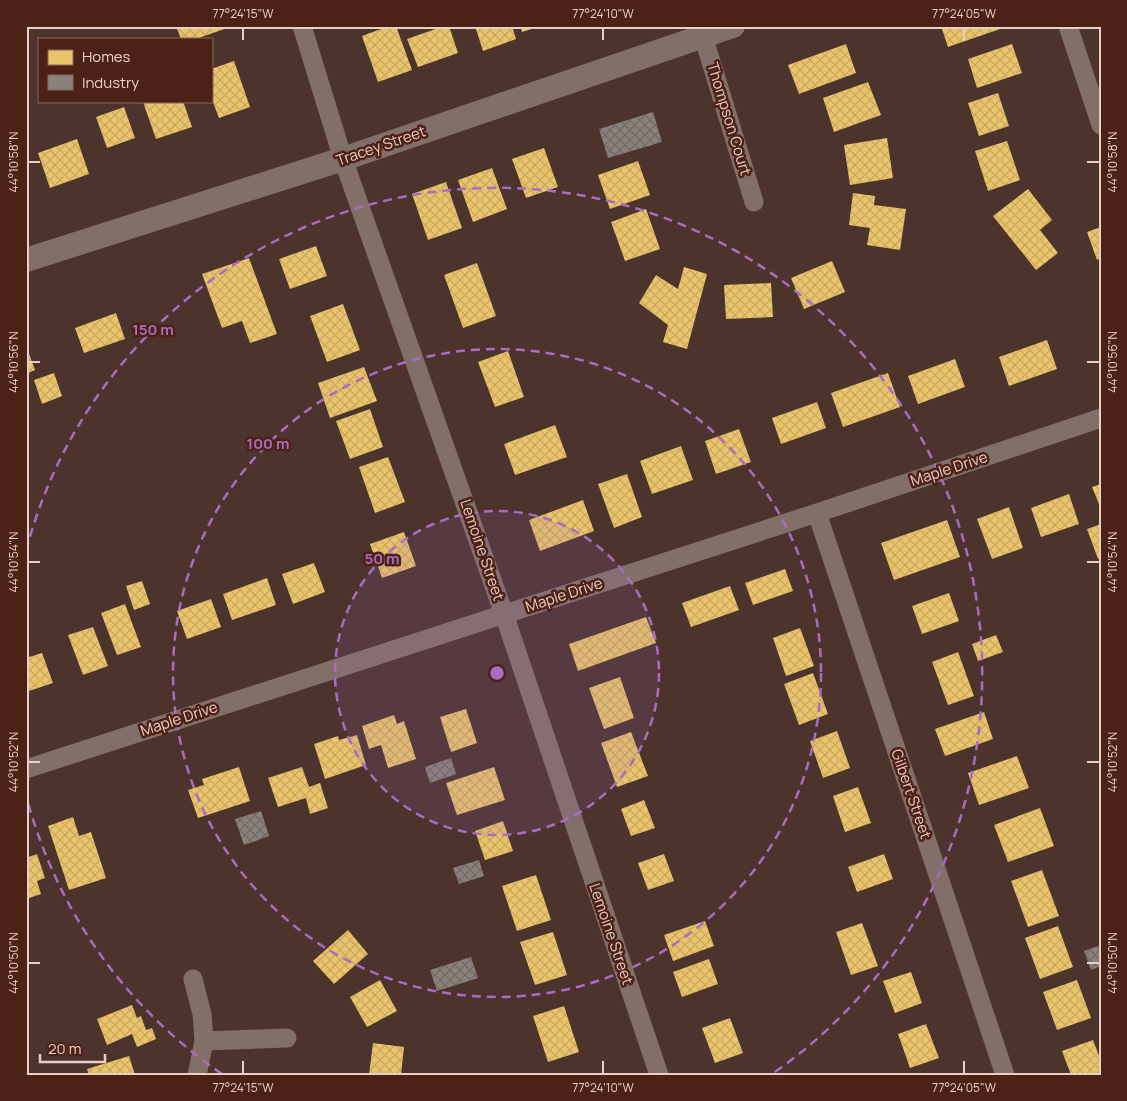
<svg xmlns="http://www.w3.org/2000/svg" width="1127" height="1101" font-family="Manrope,sans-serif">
<defs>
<pattern id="homes-cross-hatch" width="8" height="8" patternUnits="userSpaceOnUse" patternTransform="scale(1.25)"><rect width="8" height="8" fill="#e9c46a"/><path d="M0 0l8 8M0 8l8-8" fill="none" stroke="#c8a961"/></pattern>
<pattern id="industry-cross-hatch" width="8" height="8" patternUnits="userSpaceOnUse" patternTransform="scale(1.25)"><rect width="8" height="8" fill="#8a817c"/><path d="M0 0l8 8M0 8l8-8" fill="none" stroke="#726a65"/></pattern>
</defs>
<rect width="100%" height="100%" fill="#4c342d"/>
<path fill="url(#homes-cross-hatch)" d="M176,26H230V27L196,39H181Z
M389,26H396L412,70L378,82L362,36Z
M444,26H449L458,53L418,67L407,39Z
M475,26H512L516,39L483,51Z
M520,26H538V27L522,32Z
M941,26H1002L1003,28L948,47Z
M846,44L856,73L799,94L788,65Z
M1012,44L1022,73L977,88L968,59Z
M234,61L250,107L219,118L211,97V69Z
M868,82L881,115L834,132L823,98Z
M998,93L1009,126L979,136L968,103Z
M146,101H183L192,127L156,139L143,102Z
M124,107L135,138L107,148L96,117Z
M887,138L893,178L850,185L844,145Z
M77,139L89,174L50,188L38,153Z
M1007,141L1020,180L988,191L975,151Z
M544,148L558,187L526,198L512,159Z
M638,161L650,195L610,209L598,175Z
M492,168L507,209L473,222L458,180Z
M446,182L462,228L428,240L412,194Z
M1028,189L1052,220L1040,230L1058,253L1036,270L993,216Z
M853,193L875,196L874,205L906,209L900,250L867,245L870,228L849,225Z
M646,209L660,249L625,261L611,222Z
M1101,227V258L1097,260L1087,232Z
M316,246L327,276L290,289L279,259Z
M249,258L277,334L250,343L242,321L222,328L202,274Z
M832,261L845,292L804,309L791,278Z
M477,263L496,316L463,328L444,275Z
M684,267L707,274L687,349L663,342L668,325L639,303L656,275L678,289Z
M771,283L773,317L726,319L724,285Z
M343,304L360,350L327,362L310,316Z
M116,313L125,339L84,353L75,328Z
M1047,340L1057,369L1009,386L999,357Z
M26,346L35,370L26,374Z
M508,351L524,397L495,407L478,362Z
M955,359L965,387L918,404L908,376Z
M364,367L377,401L330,418L318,383Z
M54,373L62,396L42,404L34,380Z
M888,373L900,407L843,427L831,393Z
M817,402L826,428L781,444L772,418Z
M370,409L383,447L350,459L336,421Z
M555,425L567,457L515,475L504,444Z
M739,429L751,462L716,474L705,441Z
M681,446L693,480L652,494L640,461Z
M388,457L405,502L375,513L359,467Z
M627,474L642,517L614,528L598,484Z
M1101,484V509L1092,487Z
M1069,494L1079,524L1041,537L1031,508Z
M583,500L594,531L540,551L529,520Z
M1009,507L1023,548L992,559L977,519Z
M947,520L960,557L894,580L881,543Z
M1101,524V558L1098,559L1087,529Z
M404,532L416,566L382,578L370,544Z
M314,563L325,592L293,604L282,574Z
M785,569L793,591L753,605L745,583Z
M267,578L276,605L232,620L223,594Z
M142,581L150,604L134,610L126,586Z
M730,586L739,610L691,627L682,603Z
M949,593L959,621L922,634L912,606Z
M211,599L221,627L187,639L177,611Z
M125,604L141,647L117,655L101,613Z
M646,617L656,643L578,671L569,644Z
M93,627L108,666L83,675L68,635Z
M800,628L814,666L786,676L773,638Z
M996,635L1003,652L978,661L972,644Z
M958,652L974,696L948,705L932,662Z
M42,653L53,683L26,692V658Z
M813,673L828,714L799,725L784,684Z
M620,677L634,718L604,729L589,688Z
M466,709L477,743L451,752L440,717Z
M984,712L993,739L945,756L935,729Z
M394,715L397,724L404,721L416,759L388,768L381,745L369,749L362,726Z
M837,731L850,768L823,778L810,741Z
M631,732L648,776L617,787L601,743Z
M357,735L366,765L325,779L314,744L338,736L339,740Z
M1017,756L1029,788L979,805L968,773Z
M239,767L250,801L198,818L188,790L204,785L202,779Z
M302,767L309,787L320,783L328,808L310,814L306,798L278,807L268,778Z
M494,767L505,800L457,815L446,783Z
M858,787L871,823L845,832L833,796Z
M644,800L655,828L631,836L621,809Z
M1040,808L1054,846L1008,862L994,825Z
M73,817L79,836L91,832L106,878L69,890L48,826Z
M503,821L513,851L485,860L475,831Z
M37,854L45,878L37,881L41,894L26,899V858Z
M664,854L674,881L648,890L638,863Z
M884,854L893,879L857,892L848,867Z
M1042,870L1059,916L1028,927L1011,881Z
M536,875L551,920L517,931L502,886Z
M705,921L714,946L673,961L664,935Z
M862,923L878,966L851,975L836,932Z
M1058,926L1073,967L1040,979L1025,938Z
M348,930L368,954L334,984L313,961Z
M553,932L567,975L535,985L520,942Z
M709,959L718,984L682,997L673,972Z
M911,972L922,1003L895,1013L883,981Z
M380,980L397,1011L367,1027L350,997Z
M1077,980L1091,1018L1057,1030L1043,992Z
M132,1005L137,1018L141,1016L146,1030L152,1028L156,1039L137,1047L132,1034L107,1045L97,1019Z
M564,1006L579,1052L548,1062L533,1016Z
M730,1018L743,1053L715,1063L702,1028Z
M926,1024L939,1058L910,1068L898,1034Z
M1093,1040L1101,1061V1075H1071L1062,1051Z
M373,1043L404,1047L401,1075H369Z
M129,1056L135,1075H89L87,1069Z"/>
<path fill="url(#industry-cross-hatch)" d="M653,112L662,142L608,158L599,129Z
M451,758L456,774L430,783L425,767Z
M261,811L269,836L244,845L235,819Z
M479,860L484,876L459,884L453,868Z
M1101,945V966L1091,970L1084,951Z
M471,957L478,978L437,991L430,970Z"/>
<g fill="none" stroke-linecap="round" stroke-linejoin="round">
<path stroke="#826f68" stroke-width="19" d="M302,26L343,159L504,614L659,1075
M700,26L754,202
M1068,26L1101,125
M817,513L1005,1075
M26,769L817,513L1101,418
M193,979L202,1014L204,1041L197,1075
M204,1041L287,1038"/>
<path stroke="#826f68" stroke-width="24" d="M26,260L343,159L733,26"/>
</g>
<path fill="none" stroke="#ebcec6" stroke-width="2" d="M243,28V40M603,28V40M964,28V40M28,162H40M1087,162H1100M28,362H40M1087,362H1100M28,562H40M1087,562H1100M28,762H40M1087,762H1100M28,963H40M1087,963H1100M243,1061V1074M603,1061V1074M964,1061V1074"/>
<circle cx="497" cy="673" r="162" fill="#a86dc2" fill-opacity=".12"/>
<g fill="none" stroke="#a86dc2" stroke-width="2.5" stroke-dasharray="9 6">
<circle cx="497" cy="673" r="162"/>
<circle cx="497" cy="673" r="324"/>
<path d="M222 1074A486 486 0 0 1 26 795M26 551A486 486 0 1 1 772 1074"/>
</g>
<g text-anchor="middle" stroke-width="5" stroke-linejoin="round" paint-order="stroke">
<g font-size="15" fill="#ebcec6" stroke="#4d2216">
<text transform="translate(729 119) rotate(73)" y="5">Thompson Court</text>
<text transform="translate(381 146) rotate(-19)" y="5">Tracey Street</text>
<text transform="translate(949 469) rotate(-18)" y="5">Maple Drive</text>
<text transform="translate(482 550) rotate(71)" y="5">Lemoine Street</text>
<text transform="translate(564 595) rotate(-18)" y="5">Maple Drive</text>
<text transform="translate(179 719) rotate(-18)" y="5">Maple Drive</text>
<text transform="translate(911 794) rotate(71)" y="5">Gilbert Street</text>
<text transform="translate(611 934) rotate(71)" y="5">Lemoine Street</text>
</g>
</g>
<circle cx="497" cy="673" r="8" fill="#a86dc2" stroke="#4d2216" stroke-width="2.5"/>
<g font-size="15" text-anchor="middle" font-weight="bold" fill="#a86dc2" stroke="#4d2216" stroke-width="5" stroke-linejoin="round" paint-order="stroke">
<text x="153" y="335">150 m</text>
<text x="268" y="449">100 m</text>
<text x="382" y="564">50 m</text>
</g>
<rect width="1127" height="1101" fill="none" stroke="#4d2216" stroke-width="55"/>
<rect x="38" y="38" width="175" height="65" fill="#4d2216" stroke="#8c675c"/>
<rect x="48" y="50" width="25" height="15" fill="#e9c46a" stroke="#8c675c"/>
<text x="82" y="62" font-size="15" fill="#ebcec6">Homes</text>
<rect x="48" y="75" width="25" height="15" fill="#8a817c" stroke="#8c675c"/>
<text x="82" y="88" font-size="15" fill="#ebcec6">Industry</text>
<path d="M40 1054v8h65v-8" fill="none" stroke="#ebcec6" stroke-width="2.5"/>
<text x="48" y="1054" font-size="15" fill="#ebcec6" stroke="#4d2216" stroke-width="4" paint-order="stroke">20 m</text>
<rect x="28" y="28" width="1072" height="1046" fill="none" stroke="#ebcec6" stroke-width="2"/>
<g font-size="12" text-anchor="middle" fill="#ebcec6">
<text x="243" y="18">77°24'15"W</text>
<text x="603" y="18">77°24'10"W</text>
<text x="964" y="18">77°24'05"W</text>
<text transform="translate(14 162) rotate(-90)" y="4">44°10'58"N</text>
<text transform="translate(1113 162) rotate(-90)" y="4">44°10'58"N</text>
<text transform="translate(14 362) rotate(-90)" y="4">44°10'56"N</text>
<text transform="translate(1113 362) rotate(-90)" y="4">44°10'56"N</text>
<text transform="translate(14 562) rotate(-90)" y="4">44°10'54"N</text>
<text transform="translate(1113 562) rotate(-90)" y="4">44°10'54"N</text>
<text transform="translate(14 762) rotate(-90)" y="4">44°10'52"N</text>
<text transform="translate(1113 762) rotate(-90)" y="4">44°10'52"N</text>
<text transform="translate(14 963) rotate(-90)" y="4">44°10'50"N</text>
<text transform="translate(1113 963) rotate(-90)" y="4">44°10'50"N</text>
<text x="243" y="1092">77°24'15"W</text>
<text x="603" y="1092">77°24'10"W</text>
<text x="964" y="1092">77°24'05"W</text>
</g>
</svg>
